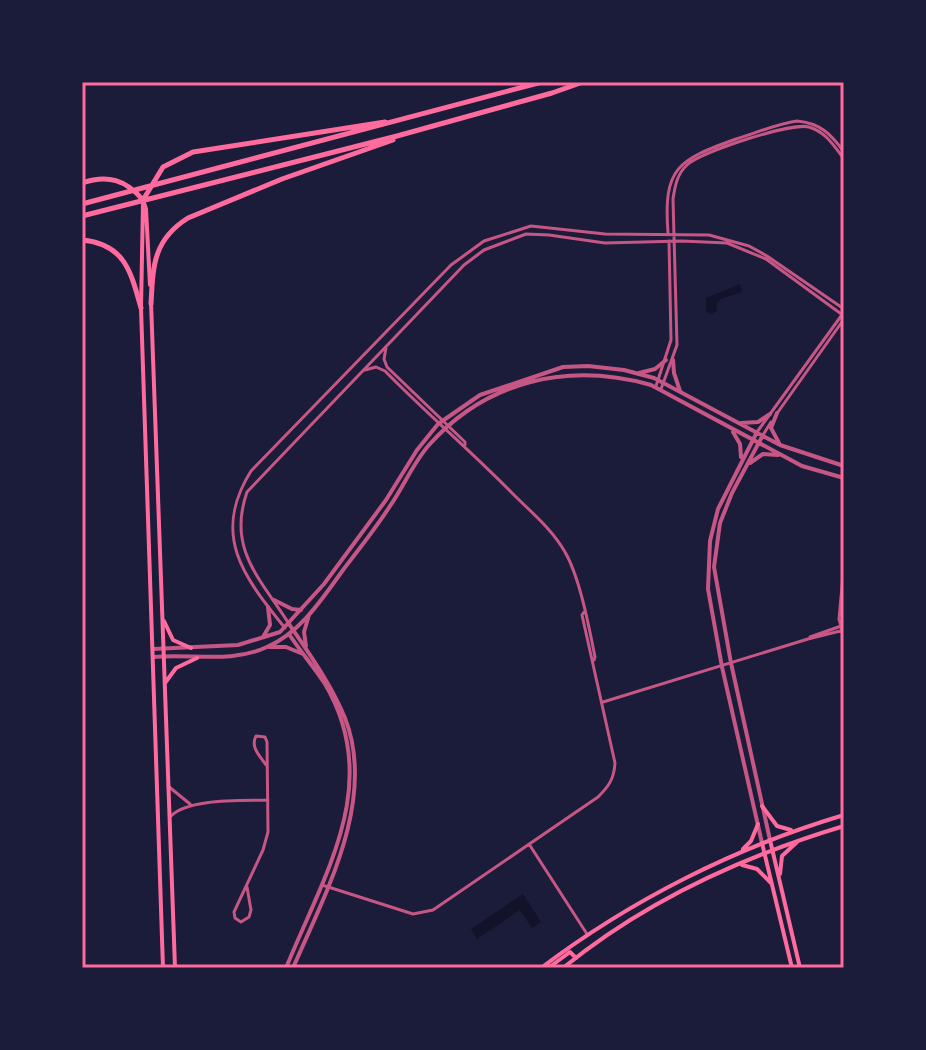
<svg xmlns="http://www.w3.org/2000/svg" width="926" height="1050" font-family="Mulish,sans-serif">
<rect width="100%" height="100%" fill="#1b1b3a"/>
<path fill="#12122b" d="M740,284L742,292L721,299L716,304L717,311L711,314L706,312V298Z
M523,894L541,922L532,928L520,910L477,939L471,929Z"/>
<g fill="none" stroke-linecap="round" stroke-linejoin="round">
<path stroke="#c65784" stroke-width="3" d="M668,233C663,167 678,160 736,139C756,133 776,124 797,121C820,123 831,134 844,152
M386,348L384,359L387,367L465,442V445
M365,370L376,367L385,371C427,414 471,451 512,493C531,512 552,529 565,552C580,578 589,627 595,657L594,660
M656,386L671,340L669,241
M661,389L677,345L673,199C675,186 677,174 687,165C700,152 792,122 809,127C826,132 834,146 844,159
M778,412L844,319
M757,432L844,312
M763,435L771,422
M844,565L839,619L844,637
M844,600V622
M289,624C260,578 227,549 247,492L464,265L484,250L526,234L549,235L605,243L682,241L727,243L766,259L844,316
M285,628C243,576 211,535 251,471L451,265L484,241L531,226L605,234L709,235L749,246L767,256L844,309
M810,637L844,625
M603,702L808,639L844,630
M168,786L190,804
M171,816C188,798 243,801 268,800
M529,844L587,934
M322,885L413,914L433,910L598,797C609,786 614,779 615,763L582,615L584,612
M247,887L251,910L249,917L241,922L235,918L234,912L263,850L268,832L267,742L265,737L256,736C250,747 260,756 266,765"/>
<path stroke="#c65784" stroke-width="4" d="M673,360L674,373L680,391
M639,373L655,369L666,360
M777,413L771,428L779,443
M741,423L758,422L770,414
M733,432L740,444L741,457
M757,432L718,509L710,541L708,589L722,667L762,843
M763,435L732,493L720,523L714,567L731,663L770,840
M750,463L763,454L778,455
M274,600L292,609L301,610
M289,624C310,655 331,684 345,718C377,800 325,894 293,968
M263,637L270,625L268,607
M306,646L304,632L309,615
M269,647H286L303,654
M153,649L238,645L280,632L324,584L386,500L417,450L438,424L480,395L563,367L588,366L624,370L654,378L780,445L844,466
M153,657C192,653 230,664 267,647C301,632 322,599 343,570C359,549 376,528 390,506C404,486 413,463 429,445C487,380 568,362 651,385L802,466L844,478
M286,968C324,874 384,784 325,684C314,667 300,651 289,634"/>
<path stroke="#ff6b9d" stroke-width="4" d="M762,806L777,826L791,830
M770,840L800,968
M762,843L792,968
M743,849L751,841L758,824
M742,865L757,869L771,883
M780,874L782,856L797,842
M545,967L551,966L570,952L576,958
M541,968C631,900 736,847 844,815
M563,968C644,902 744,856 844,826"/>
<path stroke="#ff6b9d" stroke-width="4" d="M143,200L146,209L150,285
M143,203L141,308L163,968
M151,302L175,968
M164,621L173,640L191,648
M165,683L176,668L197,658"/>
<path stroke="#ff6b9d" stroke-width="5" d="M82,183C108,174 126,180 143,200L163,167L193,152L385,122
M82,204L542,82
M82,216L397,136L552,93L583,82
M82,240C125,244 131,272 141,308
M151,304C153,266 153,240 188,218L282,179L393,140"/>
</g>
<rect width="926" height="1050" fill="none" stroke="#1b1b3a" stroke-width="168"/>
<rect x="84" y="84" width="758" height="882" fill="none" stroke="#ff6b9d" stroke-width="3"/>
</svg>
